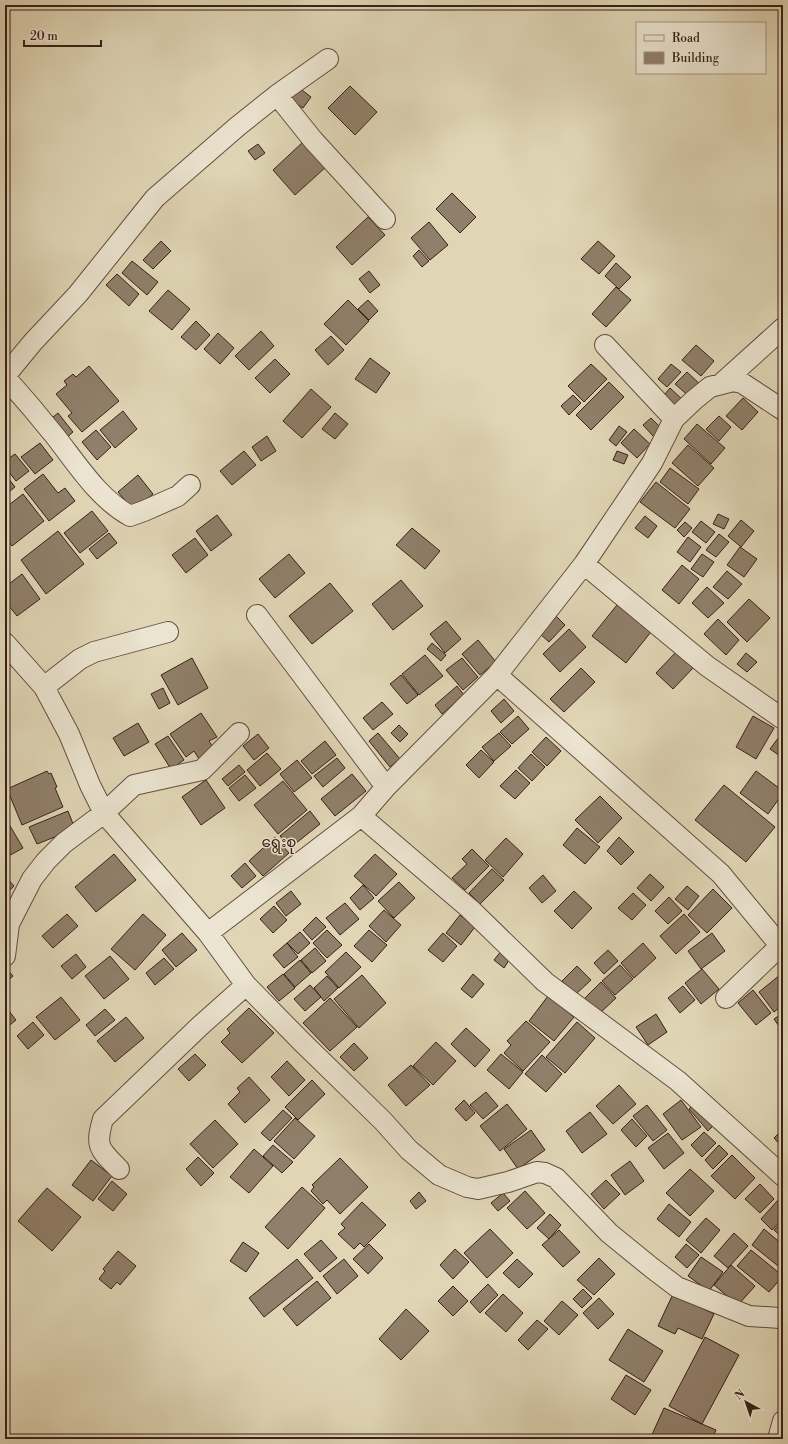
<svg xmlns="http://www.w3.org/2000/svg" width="788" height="1444" font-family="'Libre Bodoni','Noto Sans Myanmar',serif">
<rect width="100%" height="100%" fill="#e0d6b6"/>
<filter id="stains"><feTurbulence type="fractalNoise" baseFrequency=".005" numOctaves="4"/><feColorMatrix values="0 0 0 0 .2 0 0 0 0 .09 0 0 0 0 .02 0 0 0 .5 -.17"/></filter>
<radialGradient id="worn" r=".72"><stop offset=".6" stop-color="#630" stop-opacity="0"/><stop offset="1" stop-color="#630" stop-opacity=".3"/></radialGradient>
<path fill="#907f6a" stroke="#3a2017" d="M350,86L377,112L355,135L328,108Z
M298,87L311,97L303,108L290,99Z
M304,141L327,166L295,195L273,170Z
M258,144L265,153L255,160L248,151Z
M452,193L476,217L460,233L436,209Z
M368,217L385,235L352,265L336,247Z
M429,222L448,245L430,260L411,238Z
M161,241L171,251L153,269L143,260Z
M598,241L615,256L599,274L581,259Z
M419,250L429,261L422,267L413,256Z
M132,261L158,282L147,295L122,273Z
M616,263L631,277L619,289L605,276Z
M369,271L380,285L370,293L359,279Z
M117,274L139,294L129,306L106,285Z
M616,287L631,300L606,327L592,314Z
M168,290L190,309L172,330L149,311Z
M348,300L369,321L346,345L324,324Z
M368,300L378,311L369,320L358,309Z
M196,321L210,335L196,350L181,337Z
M261,331L274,346L249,370L235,356Z
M218,333L234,348L220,364L204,349Z
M331,336L344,350L328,365L315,350Z
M696,345L714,361L701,376L682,360Z
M370,358L390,373L376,393L355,379Z
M275,359L290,374L270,393L255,378Z
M591,364L607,379L584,402L568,386Z
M671,364L681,372L667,387L658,379Z
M89,366L119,401L82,432L68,416L72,413L56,394L67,385L64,381L73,374L76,377Z
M687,372L702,386L691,398L675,384Z
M609,382L624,397L591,430L576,415Z
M670,388L684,401L674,412L660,400Z
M311,389L331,407L302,438L283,421Z
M573,395L581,403L569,415L561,406Z
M743,398L758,412L742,430L726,416Z
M123,411L137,429L115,448L100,430Z
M58,413L73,432L64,440L48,421Z
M335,413L348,424L335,439L322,429Z
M719,416L731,427L719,441L706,429Z
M651,418L662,429L654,437L643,425Z
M697,424L725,448L711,464L684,439Z
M619,426L627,432L616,446L609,440Z
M634,429L650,444L637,458L621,443Z
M96,430L111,447L97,460L82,442Z
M267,436L276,451L261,461L252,447Z
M40,443L53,460L35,474L21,457Z
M688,445L714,468L698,486L672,463Z
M244,451L256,465L232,485L220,471Z
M617,451L628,455L624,464L613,460Z
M15,454L29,471L16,481L5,467V461Z
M670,468L699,489L688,504L660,482Z
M5,474L15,487L5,495Z
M43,474L58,493L65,488L75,501L49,521L24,489Z
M138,475L153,494L133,510L118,492Z
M656,482L690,509L675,528L640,502Z
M23,494L44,521L12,546L5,536V508Z
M92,511L108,531L80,553L64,533Z
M718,514L729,519L724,529L713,524Z
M217,515L232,535L211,551L196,531Z
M645,516L657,526L648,538L635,528Z
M741,520L754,531L741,547L728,536Z
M701,521L715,532L706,543L692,532Z
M685,522L692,528L684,537L677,530Z
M412,528L440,551L425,569L396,545Z
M58,531L84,564L46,594L21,560Z
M109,533L117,543L97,559L89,549Z
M719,534L729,542L716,557L706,550Z
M688,537L701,547L690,562L677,552Z
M195,538L208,555L186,573L172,555Z
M740,547L757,559L744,577L727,565Z
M289,554L305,573L275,598L259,579Z
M702,554L714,562L703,577L691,569Z
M682,565L699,579L679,604L662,590Z
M727,571L742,584L728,599L713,587Z
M22,574L40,599L17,616L5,601V587Z
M401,580L423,606L393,630L372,604Z
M330,583L353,611L312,644L289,616Z
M707,587L724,603L708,618L692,603Z
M749,599L770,618L747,642L727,622Z
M617,605L651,632L626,663L592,636Z
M555,615L565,625L549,642L538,632Z
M718,619L739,640L726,655L704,634Z
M446,621L461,639L445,653L430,634Z
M569,629L586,647L560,672L543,654Z
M478,640L496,662L480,675L462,654Z
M432,643L446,655L441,661L427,649Z
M677,651L694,667L673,689L656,673Z
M746,653L757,662L747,672L737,664Z
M425,655L443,676L419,695L402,674Z
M192,658L208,688L178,705L161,675Z
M462,658L478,677L463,690L446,670Z
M581,668L595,682L564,712L550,699Z
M401,675L418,695L407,704L390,684Z
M457,686L464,695L442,714L435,705Z
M163,688L170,703L159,709L151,694Z
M504,699L514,711L501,723L491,711Z
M382,702L393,714L373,730L363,718Z
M201,713L217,737L209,741L214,749L199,759L194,751L186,757L170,734Z
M518,716L529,729L512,744L500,732Z
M753,716L774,728L756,759L736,747Z
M138,723L149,742L124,756L113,738Z
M399,725L408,734L400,742L391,733Z
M378,733L400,759L390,767L369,741Z
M499,733L511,746L494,761L482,747Z
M782,733L783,753L780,756L770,749Z
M258,734L269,748L254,760L243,746Z
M168,736L184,760L171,769L155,744Z
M546,737L561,751L547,766L532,752Z
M325,741L336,755L312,774L301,761Z
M481,750L494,762L479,778L466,765Z
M267,753L281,769L260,786L247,770Z
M531,754L545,767L532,781L518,768Z
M337,758L345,768L323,787L314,776Z
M297,760L312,778L294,792L280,774Z
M239,765L245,772L228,786L222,779Z
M516,770L530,783L515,799L500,786Z
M47,771L49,774L51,773L57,787L55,788L63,807L22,825L7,789Z
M756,771L783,791V793L768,814L740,793Z
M352,774L366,791L335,816L321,799Z
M245,775L256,788L239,801L229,788Z
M206,780L225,808L201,825L182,797Z
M283,781L307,810L278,834L254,805Z
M724,785L775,827L746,862L695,820Z
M600,796L622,818L598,843L575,820Z
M68,811L75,829L37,844L29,827Z
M310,811L320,824L290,848L280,836Z
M5,819H6L23,848L5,858Z
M577,828L600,847L585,864L563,845Z
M275,837L289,853L263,876L249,861Z
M619,837L634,852L621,865L607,851Z
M506,838L523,854L503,877L485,860Z
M472,849L489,866L465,890L452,878L467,864L462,859Z
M114,854L136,880L96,912L75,887Z
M375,854L397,874L376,896L354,876Z
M245,863L256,876L242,888L231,876Z
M492,869L504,880L480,904L469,893Z
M650,874L664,887L651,901L637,888Z
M543,875L556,891L542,903L529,888Z
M5,876L14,886L5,895Z
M399,882L415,898L394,918L378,901Z
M363,885L374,898L360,910L350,898Z
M687,886L699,896L688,910L675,899Z
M713,889L732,908L707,933L688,915Z
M291,891L301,904L286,916L276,903Z
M574,891L592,908L572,929L554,911Z
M633,893L646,905L632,920L618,908Z
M669,897L682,911L668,924L655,911Z
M345,903L359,919L340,935L326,918Z
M274,906L287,920L273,933L260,919Z
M384,910L401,925L386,942L369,926Z
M67,914L78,926L53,948L42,936Z
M143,914L166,935L135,970L111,949Z
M684,914L700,932L676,954L660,936Z
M460,915L475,927L461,945L446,933Z
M316,917L326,927L312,940L303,930Z
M327,930L342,945L327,958L313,943Z
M369,930L387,945L372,962L354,946Z
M300,932L310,943L298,954L287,943Z
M182,933L197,950L176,967L162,950Z
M443,933L457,946L443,962L428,950Z
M712,933L725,951L701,969L688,951Z
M287,943L298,957L284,968L273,955Z
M643,943L656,958L634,978L621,963Z
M315,948L326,961L312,973L301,960Z
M502,950L511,957L504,968L494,960Z
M608,950L618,961L604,974L594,963Z
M346,952L361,967L339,988L325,972Z
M76,954L86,967L72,979L61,966Z
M110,956L129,979L104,999L85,976Z
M164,958L174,969L155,985L146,973Z
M300,960L311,973L295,987L284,974Z
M620,965L633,979L615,995L602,981Z
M577,966L591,980L576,994L562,981Z
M5,967L13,976L5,983Z
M702,969L719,989L701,1004L685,983Z
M283,974L295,988L279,1001L267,987Z
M473,974L484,984L472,998L461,989Z
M362,975L386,1003L359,1028L334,999Z
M780,975L783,978V1005L774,1012L759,992Z
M327,976L338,988L324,1001L314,988Z
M601,982L616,998L599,1014L584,999Z
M310,985L321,997L305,1011L294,999Z
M683,986L695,1000L680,1013L668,998Z
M753,990L771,1013L756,1025L738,1003Z
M548,996L574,1017L554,1041L529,1021Z
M61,997L80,1020L55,1040L36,1017Z
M330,998L357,1027L330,1051L303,1023Z
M5,1006L16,1020L5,1029Z
M249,1008L274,1033L242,1063L221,1042L230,1033L227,1029Z
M105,1009L115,1020L95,1036L86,1025Z
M783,1013V1032L774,1019Z
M656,1014L667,1032L648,1045L636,1027Z
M126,1017L144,1038L115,1062L97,1041Z
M526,1021L550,1042L523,1071L504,1053L511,1045L507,1041Z
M33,1022L44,1035L28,1049L17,1036Z
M577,1022L595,1038L565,1073L546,1057Z
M466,1028L490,1050L475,1067L451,1044Z
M436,1042L456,1061L433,1085L413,1066Z
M354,1043L368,1058L354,1071L340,1057Z
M195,1054L206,1065L189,1081L178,1069Z
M501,1054L523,1072L509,1089L487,1070Z
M542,1055L562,1074L546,1092L525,1074Z
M287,1061L305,1080L289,1096L271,1077Z
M411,1065L430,1085L406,1106L388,1085Z
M249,1077L270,1100L245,1123L228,1104L240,1092L237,1088Z
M312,1080L325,1094L298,1120L285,1107Z
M619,1085L636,1104L613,1124L596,1106Z
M486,1092L498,1106L483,1119L470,1105Z
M464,1100L475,1113L466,1121L455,1109Z
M681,1100L701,1127L682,1140L663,1114Z
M696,1102L715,1124L708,1131L689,1109Z
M507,1104L527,1129L500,1151L480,1126Z
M647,1105L667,1130L653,1141L633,1116Z
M283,1110L292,1118L270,1141L261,1133Z
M590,1112L607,1134L582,1153L566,1131Z
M295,1118L315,1136L294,1159L274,1141Z
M632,1119L647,1136L636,1147L621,1130Z
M215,1120L238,1144L213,1168L190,1144Z
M783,1129V1148L774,1138Z
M531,1130L545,1150L518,1169L504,1149Z
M704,1132L716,1143L702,1157L691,1145Z
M668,1133L684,1153L664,1169L648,1148Z
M273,1145L293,1162L282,1173L263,1156Z
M719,1145L728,1154L713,1169L705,1160Z
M254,1149L273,1166L249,1193L230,1177Z
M732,1155L755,1178L735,1199L711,1176Z
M198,1157L214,1173L201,1186L186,1169Z
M340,1158L368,1187L340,1214L327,1200L323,1204L311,1191L314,1187L312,1185Z
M91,1160L112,1176L93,1201L72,1185Z
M630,1161L644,1181L625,1195L611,1175Z
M690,1169L714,1191L690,1216L666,1193Z
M606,1180L620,1194L604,1209L591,1194Z
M112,1181L127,1194L113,1211L98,1199Z
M760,1184L774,1199L760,1213L745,1199Z
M302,1187L325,1208L288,1249L265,1227Z
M47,1188L81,1217L52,1251L18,1221Z
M525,1191L545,1213L527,1229L507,1208Z
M419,1192L426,1201L416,1209L410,1201Z
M503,1193L510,1201L498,1211L491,1203Z
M779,1199L783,1202V1218L772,1230L761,1219Z
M362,1202L386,1225L364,1247L360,1243L354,1249L338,1234L345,1228L341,1224Z
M669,1204L691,1222L679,1237L657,1219Z
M550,1214L561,1225L549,1239L537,1228Z
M706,1218L720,1230L701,1253L686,1240Z
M783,1220V1238L774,1230Z
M490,1229L513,1253L487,1278L464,1253Z
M764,1229L783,1245V1270L752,1245Z
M559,1230L580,1252L563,1267L542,1245Z
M734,1233L748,1246L728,1268L714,1256Z
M321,1240L337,1258L320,1272L304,1254Z
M243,1242L259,1253L246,1272L230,1261Z
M369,1244L383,1258L368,1274L353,1259Z
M686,1244L699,1255L687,1268L675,1257Z
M455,1249L469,1262L453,1279L440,1265Z
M751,1250L783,1276L769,1292L737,1266Z
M118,1251L136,1266L120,1285L117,1282L111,1289L99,1279L105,1271L103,1269Z
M701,1257L723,1272L709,1291L688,1276Z
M599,1258L615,1274L594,1295L577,1280Z
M297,1259L313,1278L264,1317L249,1298Z
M344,1259L358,1276L337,1294L323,1276Z
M517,1259L533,1274L519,1288L503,1273Z
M731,1265L755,1286L738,1305L714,1285Z
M317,1281L331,1298L297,1326L283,1309Z
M488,1284L498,1295L480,1313L470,1302Z
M453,1286L468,1301L453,1316L438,1301Z
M583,1289L592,1298L582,1308L573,1299Z
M503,1294L523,1313L506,1332L485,1313Z
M673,1294L714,1314L702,1339L678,1328L675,1334L658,1326Z
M599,1298L614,1314L598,1329L583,1313Z
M562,1301L578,1315L559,1335L544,1321Z
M406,1309L429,1331L401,1360L379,1339Z
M537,1320L548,1329L528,1350L518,1340Z
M628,1329L663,1351L644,1382L609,1360Z
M705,1337L739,1355L702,1424L669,1406Z
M626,1375L651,1390L635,1415L611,1399Z
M664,1408L716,1430L712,1439H650Z"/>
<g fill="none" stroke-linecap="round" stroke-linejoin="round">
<defs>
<path id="minor" d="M277,95L313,140L385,219
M605,345L674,419
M5,376L33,342L78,294L155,198L238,126L277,95L328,59
M5,377C22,396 39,416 55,436C77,464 98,498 130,516L144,511L178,496L190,485
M721,384L783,328
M584,564L707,666L783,719
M257,615L386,787
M5,643L44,687L69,734L90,785L104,813L208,933L246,985L302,1042L383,1121L409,1150L439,1175L467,1187L478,1189L508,1182L537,1172L545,1173L556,1178L609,1233L652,1268L677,1287L749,1316L780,1318L783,1317
M497,675L721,874L783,949
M44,687L80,659L94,652L168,632
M361,816L470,909L545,982L678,1081L783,1176
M208,933L361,816L386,787L497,675L584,564L652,463L674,419L694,400L710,387L733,381L742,383L783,410
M5,956L9,924L32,879L46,861L64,843L104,813L134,785L202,770L239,733
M726,998L780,946
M119,1169C99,1149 95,1147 103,1119L200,1026L246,985
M778,1439L783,1421"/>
</defs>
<use href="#minor" stroke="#644e3f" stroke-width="22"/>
<use href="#minor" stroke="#ebe4d0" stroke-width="20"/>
</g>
<g text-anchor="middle" stroke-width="3" stroke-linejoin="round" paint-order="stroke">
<g font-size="15" fill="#3a2017" stroke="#ebe4d0">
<text x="279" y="847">ရွေးစု</text>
</g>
</g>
<rect width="788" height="1444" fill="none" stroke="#e0d6b6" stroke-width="20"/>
<rect x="6" y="6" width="776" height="1432" fill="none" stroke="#3a2017" stroke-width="2"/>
<rect x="10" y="10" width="768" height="1424" fill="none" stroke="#3a2017"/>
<rect x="636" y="22" width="130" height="52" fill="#ebe4d0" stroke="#a49686"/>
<rect x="644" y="35" width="20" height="6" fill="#ebe4d0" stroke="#a49686"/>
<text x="672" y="42" font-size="12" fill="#3a2017">Road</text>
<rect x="644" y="52" width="20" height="12" fill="#907f6a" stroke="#a49686"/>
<text x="672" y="62" font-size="12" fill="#3a2017">Building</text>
<g transform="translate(746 1402) rotate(320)" stroke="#ebe4d0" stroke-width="3" paint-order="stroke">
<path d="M0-3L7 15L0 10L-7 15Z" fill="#3a2017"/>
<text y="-6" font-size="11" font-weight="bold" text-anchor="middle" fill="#3a2017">N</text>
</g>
<path d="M24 40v6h77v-6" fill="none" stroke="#3a2017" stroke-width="2"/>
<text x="30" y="40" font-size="12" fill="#3a2017" stroke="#ebe4d0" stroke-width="3" paint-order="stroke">20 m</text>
<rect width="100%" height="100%" filter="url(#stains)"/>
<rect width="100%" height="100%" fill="url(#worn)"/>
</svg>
